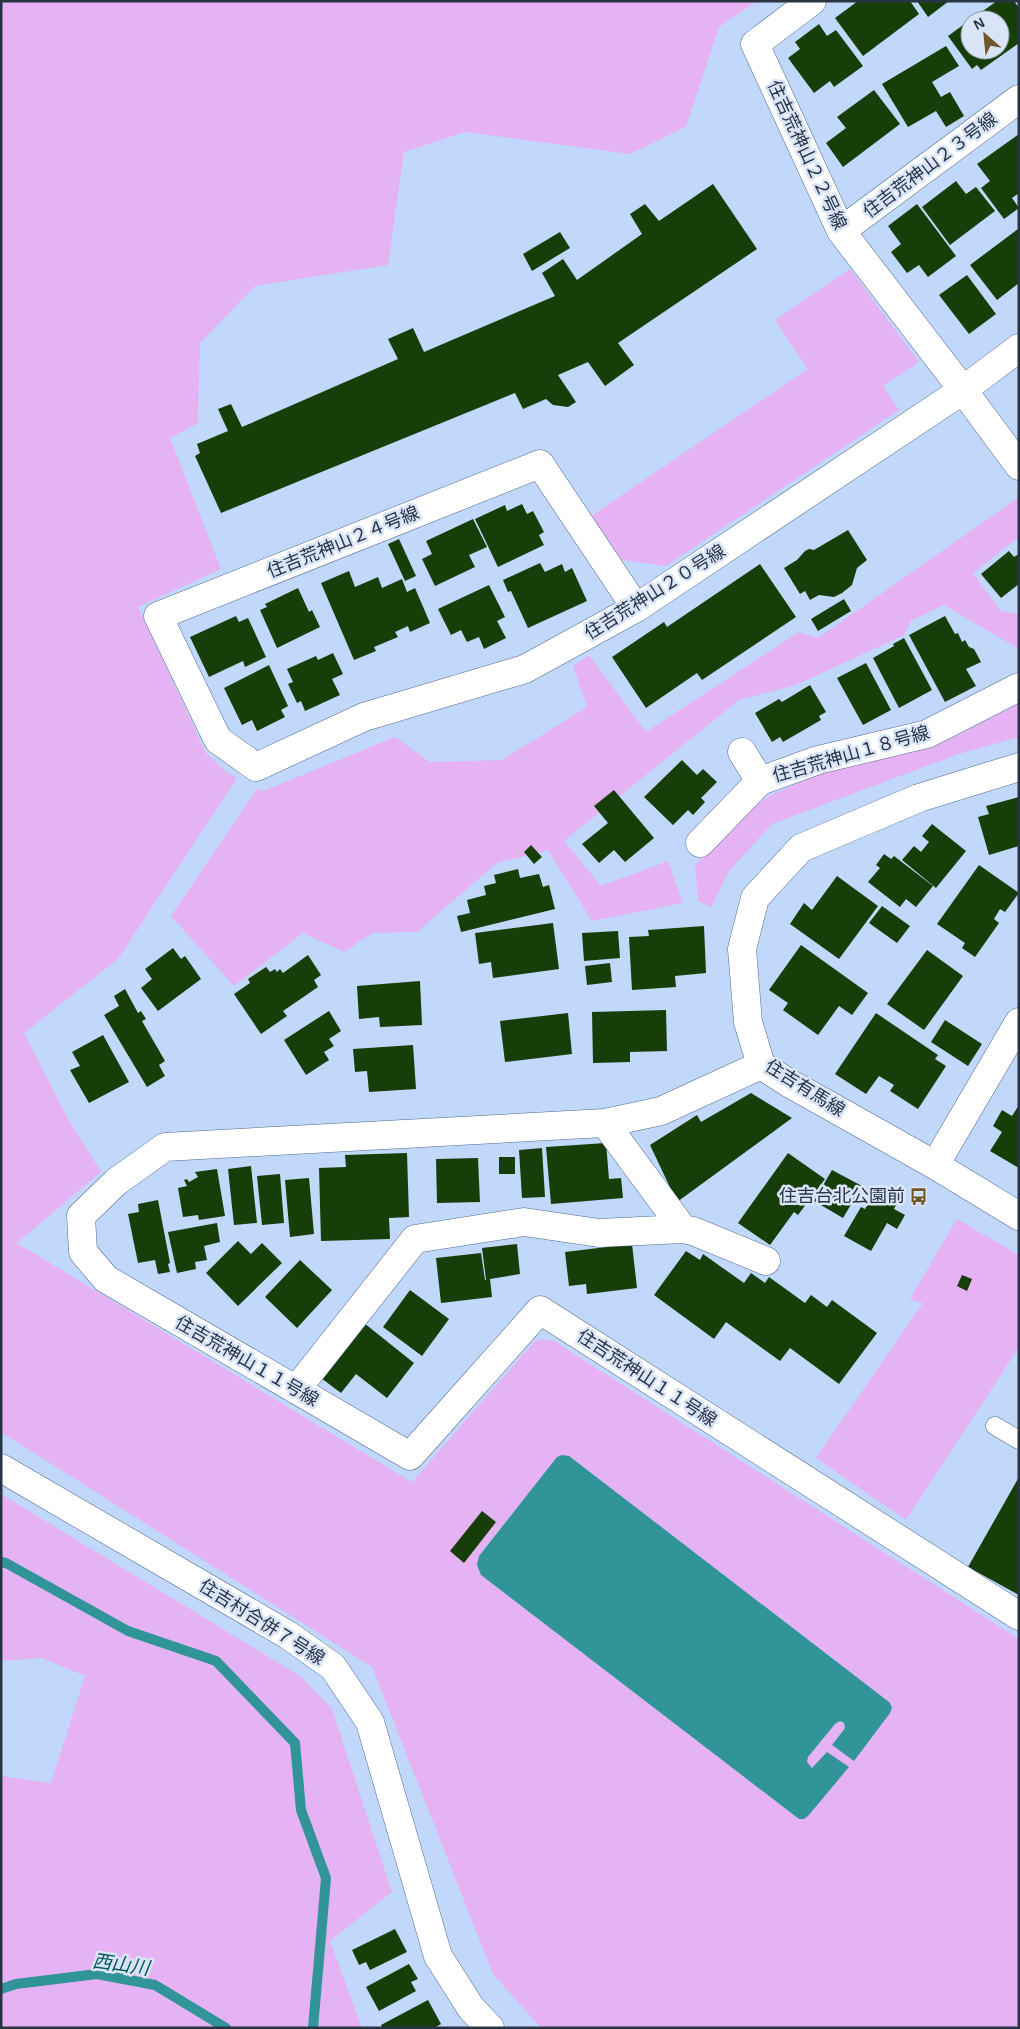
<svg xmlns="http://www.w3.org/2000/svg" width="1020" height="2029" font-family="Arial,'Noto Sans JP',sans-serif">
<rect width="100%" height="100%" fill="#c1d8fb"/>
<path fill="#e5b2f4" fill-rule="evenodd" d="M1,1H757L719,27L686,127L630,154L465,132L404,152L388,265L255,286L200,343L198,423L170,438L221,569L138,607L206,753L224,770L237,778L118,959L24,1033L68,1119L101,1172L17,1243L412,1482L534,1342L541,1339L554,1341L1019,1639V2028H541L493,1974L372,1667L1,1432ZM569,1456L889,1702L854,1760L832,1745L845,1728L844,1723L840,1721L835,1724L808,1757L806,1762L812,1768L827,1753L848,1767L804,1819H799L481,1575L478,1561L479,1556L557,1457Z
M850,269L919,362L883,386L899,410L666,566L622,560L591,516L808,369L775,320Z
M1019,497V537L973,573L1001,611L1019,614V649L944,605L911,621L904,635L796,685L739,700L564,841L601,886L668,861L683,903L592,921L548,850L497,863L417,932L372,933L344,952L303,933L234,986L171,916L257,789L263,791L395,737L430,762L502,760L587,707L573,666L589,655L646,732L799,632L818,638Z
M1019,703V737L959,754L772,824L729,871L711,907L698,901L695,866L731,823L768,797L822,772L943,742Z
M957,1219L1019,1255V1347L906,1520L816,1458L923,1303L910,1299Z
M1,1494L300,1676L332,1709L392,1892L330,1941L362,2028H1V1776L51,1783L85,1676L42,1658L1,1661Z"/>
<path fill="#319498" d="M562,1455L569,1456L889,1702L892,1707L890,1713L854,1761L832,1745L845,1728L844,1723L840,1721L835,1724L808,1757L807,1762L812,1768L827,1752L849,1767L808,1816L804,1819H799L481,1575L477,1565L479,1556L557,1457Z"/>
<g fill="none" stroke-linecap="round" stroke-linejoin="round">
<path stroke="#319498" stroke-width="10" d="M1,1562L6,1563L128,1631L216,1661L295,1743L301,1810L326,1878L313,2028
M1,1989L16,1984L97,1974L155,1985L226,2028"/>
</g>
<path fill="#173d09" d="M858,1H910L919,14L863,56L835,18Z
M917,1H949L928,17Z
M997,1H1014L1019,8V43L981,70L977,65L972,69L948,36L970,20V50H1000V20H970Z
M819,24L827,36L836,30L863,66L834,87L830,81L814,93L788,58L800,49L795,42Z
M946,46L959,66L932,82L941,97L950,92L964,116L946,127L936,111L908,127L882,84Z
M874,90L900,124L843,167L826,143L846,128L837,117Z
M1019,134V193L1012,198L1019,208L1004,219L981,188L990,181L977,164Z
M956,181L966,194L976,187L995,211L950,245L922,207Z
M713,184L757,249L618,343L634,365L605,386L588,362L558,375L576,402L568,407L553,405L546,399L523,409L515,393L221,513L195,456L200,453L197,444L228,431L218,409L231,404L242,427L398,359L388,339L413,328L424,352L555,296L542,273L563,259L577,280L642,234L630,214L645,204L659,221Z
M917,204L956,256L928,277L919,265L907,273L891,252L901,244L888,226Z
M1018,229L1019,283L997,300L970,265Z
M560,232L570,248L532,271L523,254Z
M967,275L996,314L969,334L939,295Z
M522,504L527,514L533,511L544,532L539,535L544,545L498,567L475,519L505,505L507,511Z
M473,519L487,547L469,555L475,567L435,586L422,559L432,554L426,541Z
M848,530L867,560L857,568L852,585L842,593L834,597L819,595L810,600L805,591L800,594L784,568L797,560L805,551L809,549L814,550Z
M399,539L416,576L405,581L388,544Z
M1009,551L1014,557L1019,554V584L1001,598L981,574Z
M540,563L545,572L562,564L565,572L572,568L587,601L528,628L511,591L508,592L503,580Z
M760,564L796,617L702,680L697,673L646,708L612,657L664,622L667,627Z
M349,571L355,587L378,577L382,588L402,579L407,592L415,588L430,623L410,632L408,626L395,632L398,637L374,647L376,651L354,660L321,583Z
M489,585L505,617L497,621L506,638L484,649L479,637L467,642L461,630L451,635L438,609Z
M298,588L309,612L312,610L320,627L277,648L260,610L267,607L265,604Z
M844,599L851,611L818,631L811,619Z
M236,616L239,622L248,618L266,657L245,667L243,661L209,677L190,637Z
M945,616L955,634L958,633L962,642L965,640L969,647L974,649L981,662L966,669L976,686L945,702L909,635Z
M904,638L932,690L899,708L873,658L894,646L893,644Z
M333,653L343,674L332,679L340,695L305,711L301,701L297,703L288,684L293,682L287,669L316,656L318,660Z
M866,663L891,710L863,725L837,678Z
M269,665L288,706L281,710L285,717L257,731L252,720L242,725L224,688Z
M810,685L826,712L819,716L821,720L783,742L780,737L772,742L755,713L779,699L782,702Z
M682,760L697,775L703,769L717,782L701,798L705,802L693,815L688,810L673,825L644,797Z
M614,790L654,838L625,862L614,850L599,863L582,844L608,823L594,806Z
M1019,797V846L989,855L978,817L989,814L986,806Z
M932,824L966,851L936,888L902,860L914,846L921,852L929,842L922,836Z
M531,845L542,857L534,864L524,852Z
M884,854L891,859L894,856L933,886L916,907L906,899L900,907L868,882L880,868L876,865Z
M979,865L1019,893L1005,912L1000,909L994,919L999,923L975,957L962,948L965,943L937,924Z
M518,869L520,878L539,874L543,887L549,885L555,909L461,932L457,916L470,913L467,900L486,895L484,886L496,883L494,875Z
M837,876L878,906L839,959L790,924L804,903L812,910Z
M882,906L910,926L897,943L869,923Z
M553,923L559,969L493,978L491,962L479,964L475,933Z
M704,926L706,973L675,976L676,987L632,990L629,937L649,936L648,930Z
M618,931L620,958L584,961L582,933Z
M801,945L868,993L852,1015L839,1006L818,1035L783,1010L788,1003L769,990Z
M173,948L181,959L185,956L201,979L158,1011L141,988L152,979L145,969Z
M927,950L963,976L924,1030L887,1004Z
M308,955L321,975L314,980L318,987L283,1011L287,1016L261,1034L234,994L250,983L248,979L266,967L270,972L275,969L277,972L280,969L283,973Z
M610,963L612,982L587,985L585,966Z
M420,981L422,1025L380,1027L379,1017L359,1019L357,986Z
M125,989L138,1013L141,1011L146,1019L142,1021L165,1061L159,1065L165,1076L147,1087L104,1015L119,1006L114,996Z
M666,1010L667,1051L630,1052V1062L593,1063L592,1012Z
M329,1011L341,1031L329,1039L334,1046L324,1052L329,1060L306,1075L284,1040Z
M568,1013L572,1054L505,1062L500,1021Z
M876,1013L938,1055L935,1059L946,1066L918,1109L890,1091L894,1085L879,1076L866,1094L835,1074Z
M945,1020L982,1044L968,1066L931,1042Z
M103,1035L129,1082L89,1103L70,1070L80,1066L72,1052Z
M413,1045L416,1089L369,1092L367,1071L355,1072L353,1049Z
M751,1093L792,1118L677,1202L650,1145L697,1115L701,1122Z
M1019,1105V1168L990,1151L1002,1132L993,1126L1002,1110L1012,1116Z
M606,1143L609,1179L621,1178L623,1198L551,1204L546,1147Z
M542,1148L545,1197L522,1198L519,1150Z
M407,1153L409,1217L389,1218L390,1239L321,1241L319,1168L346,1167L345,1155Z
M788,1153L825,1179L798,1215L794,1212L770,1245L738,1223Z
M499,1157H515V1174H499Z
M478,1158L480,1202L437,1203L436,1159Z
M251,1166L257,1223L234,1225L228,1169Z
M217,1169L225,1216L199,1220L198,1215L183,1217L178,1188L187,1186L184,1180L187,1179L189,1182L198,1177L195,1172Z
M832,1170L862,1186L843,1218L814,1201Z
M280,1174L284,1223L262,1225L257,1176Z
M309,1178L314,1234L290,1237L285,1180Z
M877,1189L898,1201L894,1209L905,1215L897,1229L887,1223L871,1251L844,1236L861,1207L865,1209Z
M158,1200L170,1263L168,1264L170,1272L158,1274L155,1260L138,1263L128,1214L139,1212L138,1204Z
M217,1223L220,1242L204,1246L207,1260L195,1262L196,1269L177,1273L168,1232Z
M238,1241L251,1254L262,1243L282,1263L238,1306L206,1273Z
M517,1244L520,1274L490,1279L492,1297L441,1303L436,1258L481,1253L485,1280H486L482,1248Z
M632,1244L637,1288L587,1294L586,1284L569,1286L565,1252Z
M686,1251L700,1260L703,1254L744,1283L751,1273L765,1283L769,1277L805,1303L811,1295L827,1307L832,1300L877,1333L839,1384L790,1348L780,1361L726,1322L714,1339L654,1295Z
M300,1260L332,1290L297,1328L265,1297Z
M962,1275L972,1279L967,1291L957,1286Z
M410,1290L449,1319L422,1356L383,1327Z
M364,1323L414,1363L387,1398L356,1374L341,1393L321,1378Z
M1019,1477V1595L968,1567Z
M482,1511L496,1522L464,1563L450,1551Z
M395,1929L407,1952L370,1970L366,1962L359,1965L352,1950Z
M409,1964L418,1979L411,1982L416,1991L379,2011L366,1987Z
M428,2000L441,2024L434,2028H382L381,2025Z"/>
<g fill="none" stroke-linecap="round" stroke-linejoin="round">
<defs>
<path id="lane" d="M995,1426L1019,1440"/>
<path id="street" d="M812,1L755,44L841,231L963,390L1019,466
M841,231L1019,99
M636,608L540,464L158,616L218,740L256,767L364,717L525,669L636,608L963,390L1019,348
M742,752L760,781
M700,843L760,781L818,760L927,734L1019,687
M761,1065L661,1111L605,1123L165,1147L116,1182L81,1216L83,1252L106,1279L410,1456L540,1310L1019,1616
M605,1123L683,1229
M935,1165L1019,1022
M296,1390L415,1239L524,1222L599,1233L683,1229L693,1231L766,1261"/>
<path id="secondary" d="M1019,767L919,798L801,848L755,898L742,949L748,1022L761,1065L789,1083L935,1165L1019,1216
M1,1468L288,1635L333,1667L370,1722L438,1956L471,2008L490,2028"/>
</defs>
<use href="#lane" stroke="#506990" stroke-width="19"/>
<use href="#street" stroke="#506990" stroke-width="29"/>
<use href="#secondary" stroke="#506990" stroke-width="29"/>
<use href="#lane" stroke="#fff" stroke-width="18"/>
<use href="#street" stroke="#fff" stroke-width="28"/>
<use href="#secondary" stroke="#fff" stroke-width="28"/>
</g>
<defs>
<symbol id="bus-bare" viewBox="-9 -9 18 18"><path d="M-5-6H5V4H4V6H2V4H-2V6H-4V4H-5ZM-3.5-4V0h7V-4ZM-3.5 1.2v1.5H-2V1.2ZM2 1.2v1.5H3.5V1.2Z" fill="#715628" stroke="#d9e5f6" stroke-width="2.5" paint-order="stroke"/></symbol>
</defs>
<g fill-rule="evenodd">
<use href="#bus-bare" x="906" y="1184" width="25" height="25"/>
</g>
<g text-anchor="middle" stroke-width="5" stroke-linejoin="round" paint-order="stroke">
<g font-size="18" fill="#283344" stroke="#d9e5f6">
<text transform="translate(807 155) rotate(65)" y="6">住吉荒神山２２号線</text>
<text transform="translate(930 165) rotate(-37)" y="6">住吉荒神山２３号線</text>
<text transform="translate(343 542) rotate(-22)" y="6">住吉荒神山２４号線</text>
<text transform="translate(655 592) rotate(-32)" y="6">住吉荒神山２０号線</text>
<text transform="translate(851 754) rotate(-16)" y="6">住吉荒神山１８号線</text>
<text transform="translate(805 1088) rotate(32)" y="6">住吉有馬線</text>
<text transform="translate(247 1361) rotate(30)" y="6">住吉荒神山１１号線</text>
<text transform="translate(647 1378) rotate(33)" y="6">住吉荒神山１１号線</text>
<text transform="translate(262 1622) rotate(32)" y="6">住吉村合併７号線</text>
</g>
<g font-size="18" fill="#283344" stroke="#d9e5f6" text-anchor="end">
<text x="905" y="1202">住吉台北公園前</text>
</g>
<g font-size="19" font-style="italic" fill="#00585b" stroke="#d9e5f6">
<text transform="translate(121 1964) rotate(8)" y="7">西山川</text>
</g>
</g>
<rect width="1020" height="2029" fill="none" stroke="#283344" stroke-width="5"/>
<g transform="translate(985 35) rotate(333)"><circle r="24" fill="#d9e5f6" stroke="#929eaf"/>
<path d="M0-4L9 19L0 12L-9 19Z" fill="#715628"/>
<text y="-8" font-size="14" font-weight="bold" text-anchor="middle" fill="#283344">N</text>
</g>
</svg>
